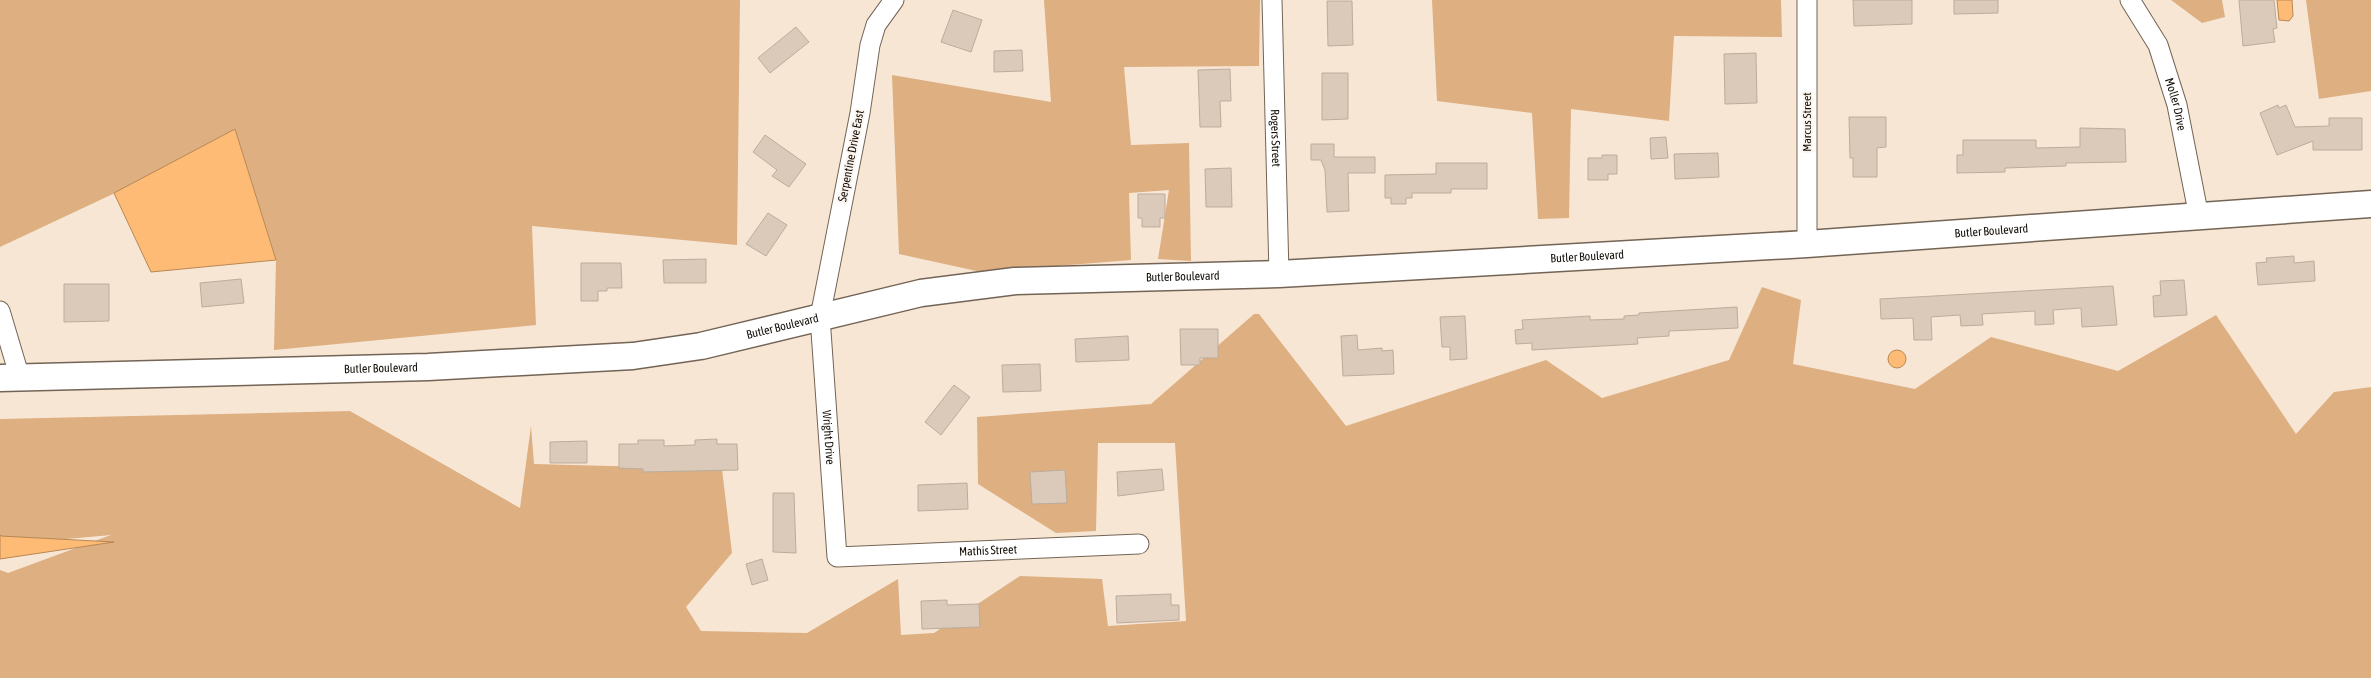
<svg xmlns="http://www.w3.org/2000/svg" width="2371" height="678" font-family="'Asap Condensed',sans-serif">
<rect width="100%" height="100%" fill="#f8e6d5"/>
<path fill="#ddaf81" d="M0,0H740L737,245L532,226L536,325L274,350L276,260L235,129L115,193L0,247Z
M1044,0H1260L1259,66L1124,67L1131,145L1189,143L1191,261L1158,259L1169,190L1129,193L1131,260L981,272L899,254L892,75L1051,102Z
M1432,0H1781L1782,37L1674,36L1669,121L1571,109L1569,218L1538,219L1532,113L1437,101Z
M2171,0H2222L2225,17L2202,23Z
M2306,0H2371V91L2319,99Z
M1762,287L1801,300L1793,364L1915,389L1991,337L2118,371L2216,315L2296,434L2334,392L2371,387V678H0V570L8,573L111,535L0,545V419L350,411L520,508L531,426L534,464L722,469L732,553L686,607L701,631L807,633L898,579L901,635L934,633L1020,576L1102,579L1108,626L1186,621L1175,443H1098L1096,531L1056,533L978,484L977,417L1151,404L1254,314H1259L1346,426L1546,360L1602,398L1729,360Z"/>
<path fill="#febb75" stroke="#b88755" d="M2277,0H2292L2293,16L2289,21L2279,20Z
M235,129L276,260L151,272L114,193Z
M1888 359a9 9 0 1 1 18 0a9 9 0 1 1-18 0Z
M0,535L1,536L114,542L0,559Z"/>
<path fill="#dbcaba" stroke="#bcac9c" d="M1853,0H1912V24L1854,26Z
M1954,0H1998V13L1954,14Z
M2239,0H2274L2277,28L2273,29L2275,42L2243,46Z
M1327,1H1352L1353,45L1328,46Z
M953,10L982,20L971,52L941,42Z
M796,27L809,42L770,73L758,58Z
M1022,50L1023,71L994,72V51Z
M1756,53L1757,103L1725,104L1724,54Z
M1230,69L1231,101H1220L1221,127H1200L1198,70Z
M1322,73H1348V119L1322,120Z
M2278,105L2279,108L2286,105L2295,127L2329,126V118H2362V150H2313V141L2277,155L2260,113Z
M1849,117H1886V147L1877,148V177H1853V158H1850Z
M2080,128L2125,129L2126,162L2066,163V166L2005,168V172L1957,173V155H1963V140H2036V148L2080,147Z
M765,135L806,164L789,187L772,176L777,170L753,152Z
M1666,137L1668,158L1651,159L1650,138Z
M1311,144H1334V157H1375V173H1348L1349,211L1327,212L1325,170L1321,160H1311Z
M1718,153L1719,177L1675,179L1674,154Z
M1602,155H1617V174H1608V180H1588V158H1602Z
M1436,163H1487V189H1451V193H1412V198H1406V204H1391V198H1385V175L1436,174Z
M1231,168L1232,207H1206L1205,169Z
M1138,194H1165V218H1160V227H1142V218H1138Z
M768,213L787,225L766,256L746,244Z
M2294,256V263L2314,261L2315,281L2258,285L2256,263L2267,262L2266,258Z
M706,259V283H664L663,260Z
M581,263H621L622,288H607V291H598V301H581Z
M241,279L244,303L202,307L200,283Z
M2184,280L2187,315L2154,317L2153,296L2161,295L2160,281Z
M64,284H109V321L64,322Z
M2113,286L2117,325L2082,327L2081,308L2053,310L2054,324L2035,325V311L1982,314L1983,325L1961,326L1960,315L1931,317L1932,340H1914L1913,318L1881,319L1880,299Z
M1737,307L1738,328L1669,331V336L1637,338L1638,344L1532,350V343L1516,344L1515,330L1523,329L1522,320L1590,316V320L1624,319V316L1639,315V313Z
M1465,316L1467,359L1450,360V347H1442L1440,317Z
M1180,329H1218V358H1200V365H1181Z
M1357,335L1358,350L1382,348V351L1393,350L1394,374L1343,376L1341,336Z
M1128,336L1129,360L1076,362L1075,339Z
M1040,364L1041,391L1003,392L1002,365Z
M954,385L970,397L941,435L925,422Z
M717,439V444H737L738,470L643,472V469L619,468V444H638V440H664V446L695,445V440Z
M587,441V463H550V442Z
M1162,469L1164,490L1118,496L1117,472Z
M1065,470L1067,503L1032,504L1030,472Z
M967,483L968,509L918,511V485Z
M773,493H794L796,553L773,552Z
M762,559L768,580L752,585L746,564Z
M1171,594V605H1179V620L1117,623L1116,596Z
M947,600V605L979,604L980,627L922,629L921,601Z"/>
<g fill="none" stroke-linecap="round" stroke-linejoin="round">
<defs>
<g id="street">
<path id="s1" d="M894,0L876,25L870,45L860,113L820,317L837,557L1139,544"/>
<path id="s2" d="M1272,0L1279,274"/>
<path id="s3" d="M2130,0L2158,45L2177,105L2199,217"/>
<path d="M1807,244V0"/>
<path d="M0,311L20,378"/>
</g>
<g id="secondary">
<path id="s4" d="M0,378L428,367L633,356L701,346L921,293L1015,281L1279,274L1807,244L2371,204"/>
</g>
</defs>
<use href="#street" stroke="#736455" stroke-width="21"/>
<use href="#secondary" stroke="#736455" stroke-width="29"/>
<use href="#street" stroke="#fff" stroke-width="19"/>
<use href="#secondary" stroke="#fff" stroke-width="26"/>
</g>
<g text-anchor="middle" stroke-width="4" stroke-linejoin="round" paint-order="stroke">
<g font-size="12" fill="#140f09" stroke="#fcf5ef">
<text dy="4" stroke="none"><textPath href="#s3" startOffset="115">Moller Drive</textPath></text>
<text transform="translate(1807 122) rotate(-90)" y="4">Marcus Street</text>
<text dy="4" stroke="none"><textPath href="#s2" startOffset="138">Rogers Street</textPath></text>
<text transform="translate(851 156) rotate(-79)" y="4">Serpentine Drive East</text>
<text dy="4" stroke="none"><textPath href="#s4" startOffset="2001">Butler Boulevard</textPath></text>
<text dy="4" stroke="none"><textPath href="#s4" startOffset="1596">Butler Boulevard</textPath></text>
<text dy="4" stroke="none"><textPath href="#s4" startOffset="1191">Butler Boulevard</textPath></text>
<text dy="4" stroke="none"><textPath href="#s4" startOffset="786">Butler Boulevard</textPath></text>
<text dy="4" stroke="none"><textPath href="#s4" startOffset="381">Butler Boulevard</textPath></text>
<text dy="4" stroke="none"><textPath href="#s1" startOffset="449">Wright Drive</textPath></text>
<text dy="4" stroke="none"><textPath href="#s1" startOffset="720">Mathis Street</textPath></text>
</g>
</g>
</svg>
